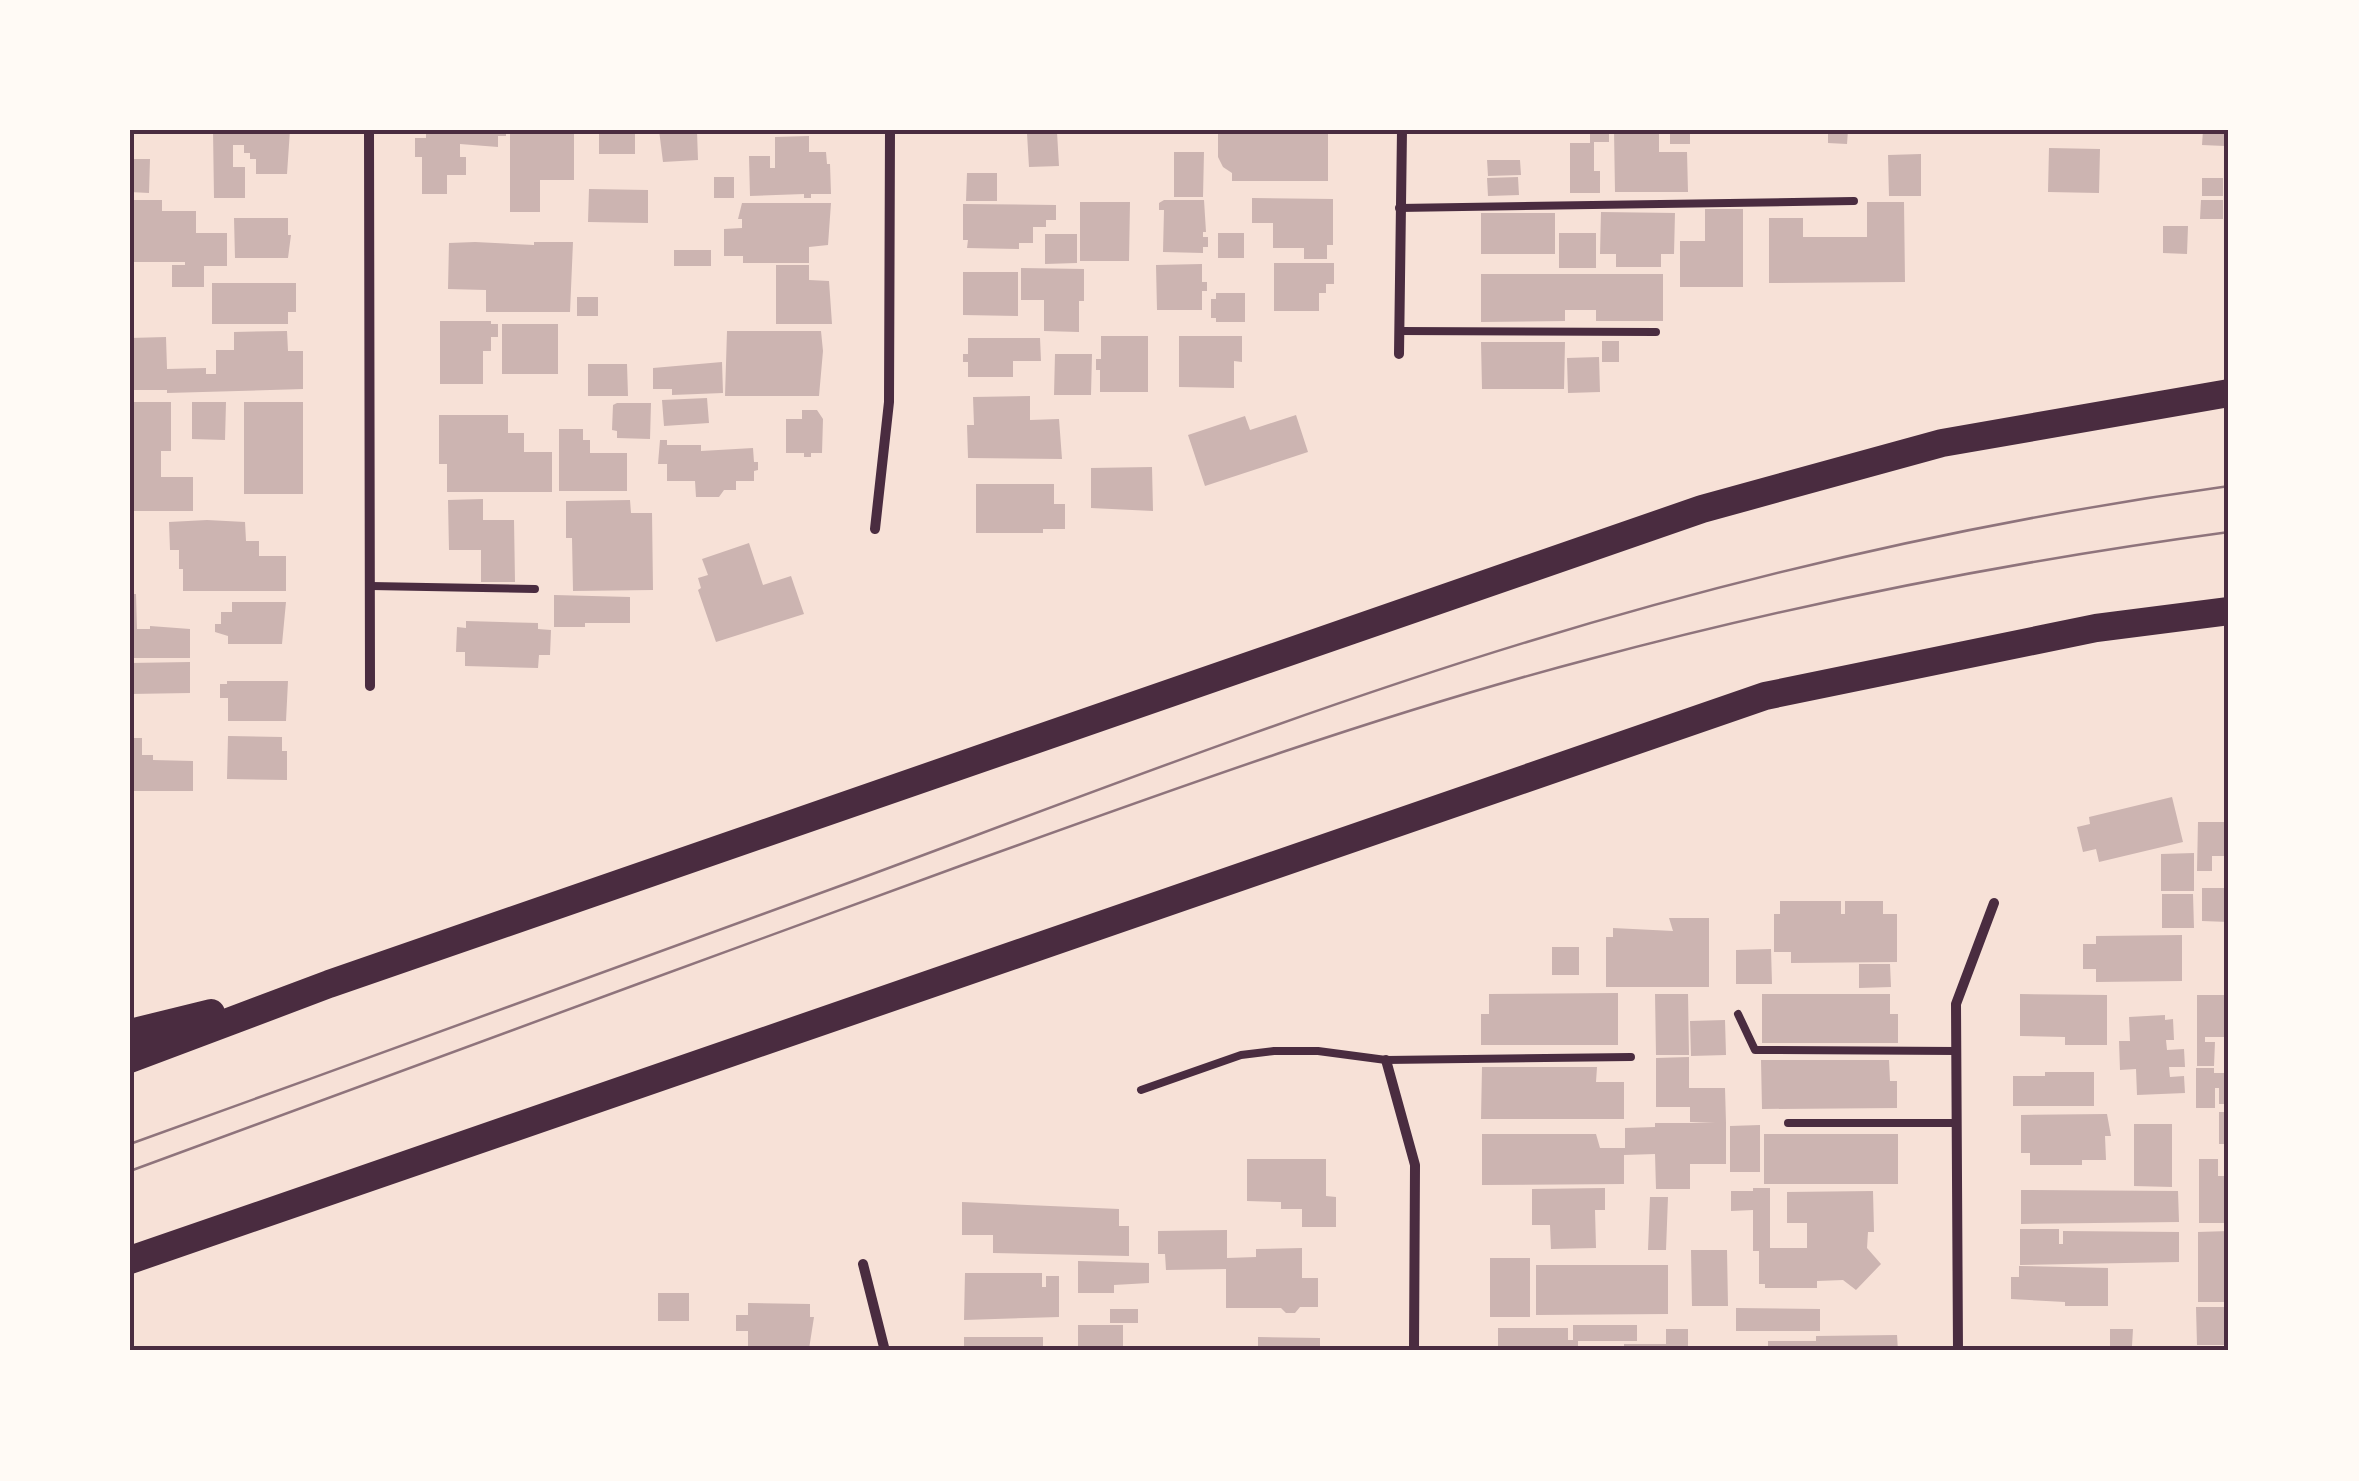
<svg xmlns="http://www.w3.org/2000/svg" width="2359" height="1481" font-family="Commissioner,sans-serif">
<rect width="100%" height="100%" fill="#f7e1d7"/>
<path fill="#ccb4b1" d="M213,130H290L287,174H256V159H250V153H244V145H233V167H245V198H214Z
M426,130H506V136H498V147L460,144V157H466V175H447V194H422V157H415V138H426Z
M510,130H574V180H540V212H510Z
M599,130H635V154H599Z
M659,130L697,131L698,160L663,162Z
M1218,130H1328V181H1232V173L1223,167L1218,157Z
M1590,130H1609V142H1594V171H1600V193H1570V143H1590Z
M1614,130H1659V152H1687L1688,192H1615Z
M1670,130H1690V144H1670Z
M1828,130H1848L1847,144L1828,143Z
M2203,130H2226L2225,146L2202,145Z
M1057,132L1059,166L1029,167L1027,133Z
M809,136V152H826L827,164H830L831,194H811V198H804V194L750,196L749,156H770V168H775V137Z
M2049,148L2100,149L2099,193L2048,192Z
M1174,152H1204L1203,197H1174Z
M1921,154V196H1889L1888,155Z
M130,159H150L149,193L130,192Z
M1487,160H1520L1521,175L1488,176Z
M967,173H997V201H966Z
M714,177H734V198H714Z
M1518,177L1519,195L1488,196L1487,178Z
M2202,178H2223V196H2202Z
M589,189L648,190V223L588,222Z
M1252,198L1333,199V245H1327V259H1304V248H1273V223H1252Z
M130,200H162V211H196V233H227V266H204V287H172V265H185V262H130Z
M1164,200H1204L1206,232H1203V237H1208V247H1203V253L1163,252L1164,210H1159V203Z
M2201,200H2223V219H2200Z
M1080,202H1130L1129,261H1080Z
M1867,202H1904L1905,282L1769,283V218H1803V237H1867Z
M742,203H831L828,245L809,247V263H743V256H724V229L742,228V219H738Z
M963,204L1056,205V220H1046V227H1033V243H1019V249L967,248L968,240H963Z
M1705,209H1743V287H1680V241H1705Z
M1601,212L1675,213L1674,254H1661V267H1616V254H1600Z
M1481,213H1555V254H1481Z
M234,218H288V235H291L288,258H235Z
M2163,226H2188L2187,254L2163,253Z
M1218,233H1244V258H1218Z
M1559,233H1596V268H1559Z
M1045,234H1077V263L1045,264Z
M475,242L534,245V242H573L570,312H486V290L448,289L449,243Z
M674,250H711V266H674Z
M1274,263H1334V284H1326V293H1319V311H1274Z
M1202,264V282H1207V291H1202V310H1157L1156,265Z
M776,265H809V280L829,281L832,324H776Z
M1021,268L1084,269V301H1079V332L1044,331V300H1021Z
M963,272H1018V316L963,315Z
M1481,274H1663V321H1596V310H1565V321L1481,322Z
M212,283H296V312H288V324H212Z
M1216,293H1245V322H1216V318H1211V299H1216Z
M577,297H598V316H577Z
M440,321H491V324H498V337H491V351H483V384H440Z
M502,324H558V374H502Z
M287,331L288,351H303V389L167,393V390H130V338L166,337L167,369L206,368V374H216V350H234V332Z
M727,331H821L823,351L819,396H725Z
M1101,336H1148V392H1100V370H1096V359H1101Z
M1179,336H1242V362L1234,361V388L1179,387Z
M968,338H1040L1041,361H1013V377H968V362H963V354H968Z
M1602,341H1619V362H1602Z
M1481,342H1565L1564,389H1482Z
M1055,354H1092L1091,395H1054Z
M1599,357L1600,392L1568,393L1567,358Z
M722,362L723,393L672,395V389H653V368Z
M588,364H627L628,396H588Z
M1030,396V420L1059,419L1062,459L968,458L967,425H974L973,397Z
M707,398L709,423L664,426L662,400Z
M130,402H171V451H161V477H193V511H130Z
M192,402H226L225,440L192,439Z
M244,402H303V494H244Z
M617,403H651L650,439L617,438V431L612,430L613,405Z
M802,410H817L823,419L822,453H811V457H804V453H786V419H802Z
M439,415H508V433H524V452H552V492H447V464H439Z
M1296,415L1308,452L1205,486L1188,435L1245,416L1250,430Z
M559,429H583V440H590V453H627V491H559Z
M660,440H667V445H701V451L753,448L754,462H758V470L754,471V481H736V490H724L719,497H696L695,481H667V464H658Z
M1152,467L1153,511L1091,508V468Z
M976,484H1054V504H1065V529H1043V533H976Z
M483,499V520H514L515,582H481V550H449L448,500Z
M630,500L631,513H652L653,590L573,591L572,538H566V501Z
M207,520L245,522L246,541H259V556H286V591H183V569H179V550H170L169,522Z
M749,543L763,585L791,576L804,614L716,642L698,590L701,588L698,578L708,575L702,559Z
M130,594H136L137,629H150V626L190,629V658H130Z
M554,595L630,597V623H585V627H554Z
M232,602H286L282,644H228V636L215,632V624H221V612H232Z
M466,621L538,623V629L551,630L550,655H539L538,668L465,666V652H456L457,627L466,628Z
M190,662V693L130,694V663Z
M227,681H288L286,721H228V698H220V684H227Z
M228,736L282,737V751H287V780L227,779Z
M130,738H142V755H153V760L193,761V791H130Z
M2172,797L2183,842L2099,862L2096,849L2083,852L2077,827L2090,824L2089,817Z
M2198,822H2229V856H2212V871H2197Z
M2194,853V891H2161V854Z
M2202,888H2229V922L2202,921Z
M2162,894H2193L2194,928H2162Z
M1780,901H1841V914H1845V901H1883V914H1897V962L1791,963V952H1774V914H1780Z
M1669,918H1709V987H1606V937H1613V928L1673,931Z
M2182,935V981L2096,982V969H2083V944H2096V936Z
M1552,947H1579V975H1552Z
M1771,949L1772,984H1736V950Z
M1859,964H1890L1891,987L1859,988Z
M1618,993V1045H1481V1014H1489V994Z
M1655,994H1688L1689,1055H1656Z
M1762,994H1890V1014H1898V1043H1762Z
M2020,994L2107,995V1045H2065V1037L2020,1036Z
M2197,995H2229V1037H2205V1042H2215L2214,1066H2197Z
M2165,1015V1020L2173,1019L2174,1040H2166L2167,1050L2184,1049L2185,1067H2169L2170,1077L2184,1076L2185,1093L2137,1095L2136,1069L2120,1070L2119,1041H2130L2129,1017Z
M1725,1020L1726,1055L1691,1056L1690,1021Z
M1689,1057V1088H1725L1726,1123V1164H1690V1189H1656L1655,1154L1624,1155V1184L1482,1185V1134H1596L1600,1148H1625V1128L1655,1127V1123H1715L1690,1122V1107H1656V1058Z
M1761,1060H1889L1890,1081H1897V1108L1762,1109Z
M1482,1067H1597L1596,1082H1624V1119H1481Z
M2196,1068H2214V1073H2229V1104H2219V1088H2215V1108H2196Z
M2045,1072H2094V1106H2013V1076H2045Z
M2219,1112H2229V1144H2219Z
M2107,1114L2111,1136H2105L2106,1160H2082V1165H2030V1153H2021V1115Z
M2134,1124H2172V1187L2134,1186Z
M1760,1125V1172H1730V1126Z
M1764,1134H1898V1184H1764Z
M1247,1159H1326V1196L1336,1197V1227H1302V1209H1281V1202L1247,1201Z
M2199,1159H2218V1176H2229V1223H2199Z
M1605,1188V1210H1595L1596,1248L1551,1249L1550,1225H1532V1189Z
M1753,1188H1770V1248H1807V1223H1787V1192L1873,1191L1874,1232H1868L1867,1248L1881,1264L1856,1290L1843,1280L1817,1281V1288H1765V1284H1759V1251H1753V1210L1731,1211V1191H1753Z
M2021,1190L2178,1191L2179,1222L2021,1224Z
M1650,1197H1668L1666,1250H1648Z
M962,1202L1119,1209V1226H1129V1256L993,1253V1235H962Z
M2020,1229H2059V1244H2063V1231L2179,1232V1262L2020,1265Z
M1227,1230V1258L1256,1257V1249L1302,1248V1278H1318V1307H1300L1295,1313H1286L1281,1308H1226V1269L1166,1270L1165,1254H1158V1231Z
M2229,1231V1302H2198V1232Z
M1691,1250H1727L1728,1306H1692Z
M1490,1258H1530V1317H1490Z
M1078,1261L1149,1263V1283L1114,1285V1293H1078Z
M1536,1265H1668V1314L1536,1315Z
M2019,1266L2108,1268V1306H2065V1302L2011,1299V1277H2019Z
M965,1273H1042V1287H1046V1276H1059V1317L964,1320Z
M658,1293H689V1321H658Z
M748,1303L810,1304V1317H814L809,1349L748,1348V1331H736V1315H748Z
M2196,1307H2229V1345H2197Z
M1736,1308L1820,1309V1331H1736Z
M1110,1309H1138V1323H1110Z
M1078,1325H1123V1351H1078Z
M1573,1325H1637V1341H1578V1351H1498V1328H1568V1340H1573Z
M1666,1329H1688V1346H1676V1351H1624V1344H1666Z
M2110,1329H2133L2132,1346H2110Z
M1897,1335L1898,1351H1768V1341H1816V1336Z
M964,1337H1043V1351H964Z
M1258,1337L1320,1338V1351H1258Z"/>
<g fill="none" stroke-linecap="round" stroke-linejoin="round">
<path stroke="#4a2c40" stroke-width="8" d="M1399,208L1854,201
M1399,331L1656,332
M371,586L535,589
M1738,1014L1755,1050L1957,1051
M1141,1090L1241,1055L1274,1051H1318L1386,1060L1631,1057
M1788,1123H1957"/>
<path stroke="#4a2c40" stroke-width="10" d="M369,130L370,686
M1399,354L1402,130
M875,529L889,402L890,130
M1386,1060L1415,1165L1414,1351
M863,1264L885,1351
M1958,1351L1956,1004L1994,903"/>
<path stroke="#4a2c40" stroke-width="28" d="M130,1033L211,1013
M130,1059L329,984L1702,509L1942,443L2229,393
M130,1260L1765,696L2096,628L2229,611"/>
<path stroke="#8f747c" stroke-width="2.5" d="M130,1144C373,1056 616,969 859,879C1080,797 1301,711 1527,642C1756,572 1992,519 2229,486
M130,1171C407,1069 683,967 960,866C1168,791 1376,715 1590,659C1800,603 2013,561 2229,532"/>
</g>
<rect width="2359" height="1481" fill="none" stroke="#fffaf5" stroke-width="265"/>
<rect x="132" y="132" width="2094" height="1216" fill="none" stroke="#4a2c40" stroke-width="4"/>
</svg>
